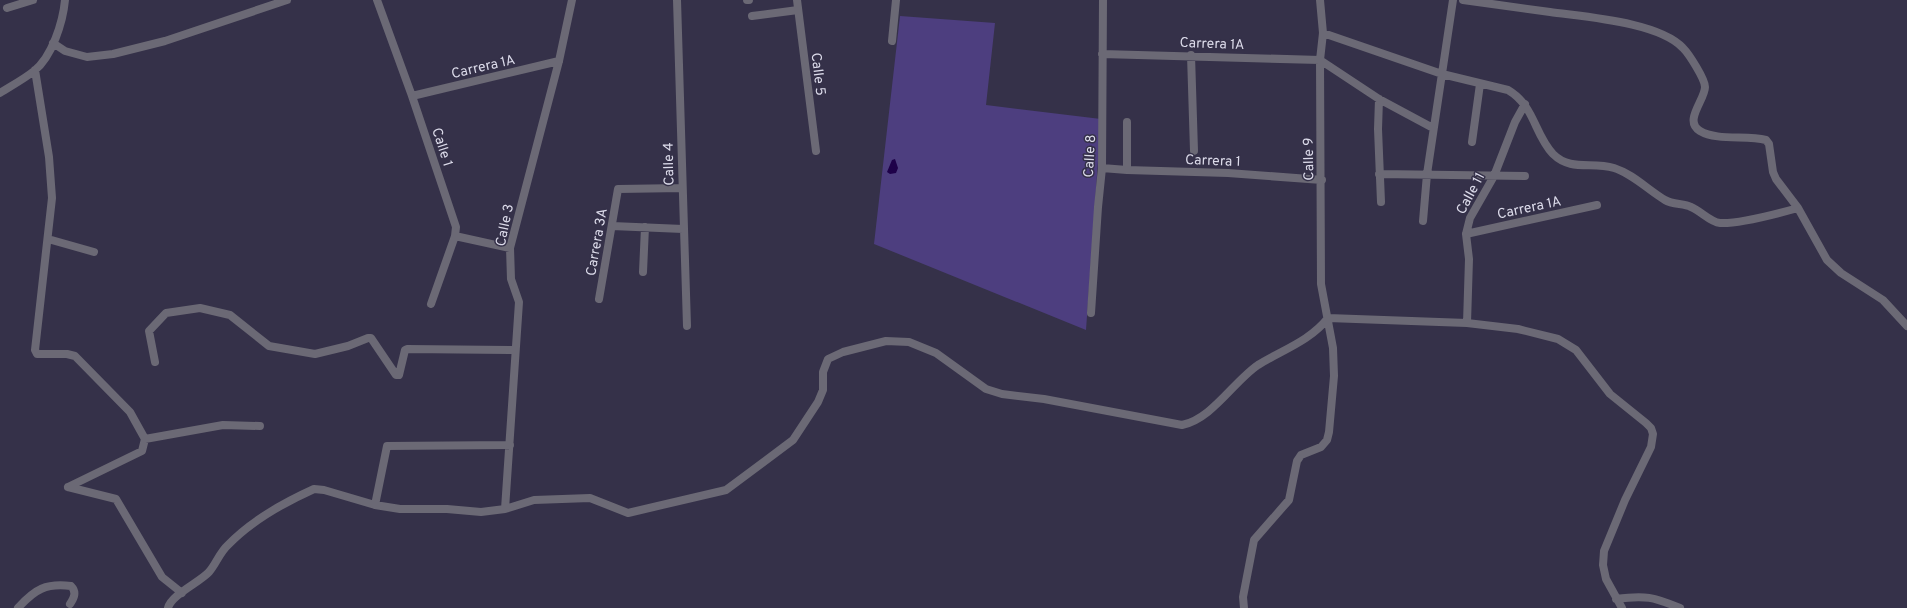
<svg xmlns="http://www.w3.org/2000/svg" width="1907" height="608" font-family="Overpass,sans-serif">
<rect width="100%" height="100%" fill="#353149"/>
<path fill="#4d3e7f" d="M900,16L995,23L986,105L1101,119L1086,330L874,244Z"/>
<path fill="#1e0149" d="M895,159L898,168L896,173L890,174L887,172L892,160Z"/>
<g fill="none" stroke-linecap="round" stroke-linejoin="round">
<path stroke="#6b6975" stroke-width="8" d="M377,0L412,96L456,227L455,236L431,304
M677,0L687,326
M747,0H749
M797,0L816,151
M1463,0C1492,4 1521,8 1550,12C1585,17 1659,22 1683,48C1689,54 1705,79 1705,87C1705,100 1683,121 1700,131C1717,141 1746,135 1766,140L1769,144L1773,172L1776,179L1798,208L1827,260L1841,273L1883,300L1907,326
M7,8L33,0
M752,16L798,10
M1323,33L1442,74L1508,90C1535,106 1534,134 1553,154C1571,172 1592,161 1614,168C1633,174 1648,190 1665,200C1673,205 1684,203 1691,207C1701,211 1710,222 1720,223C1738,224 1780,213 1798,208
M892,41L896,0
M53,43L65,51L87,57L113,54L165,41L287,0
M1102,54L1320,60
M1191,55L1194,151
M1320,60L1379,99L1433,128
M35,70L49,157L52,198L35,350L37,354H67L75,356L130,412L145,439L142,451L68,487
M0,93C11,86 24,79 34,71C52,57 63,22 65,0
M412,96L559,61
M1379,99L1378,129L1381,202
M1127,122V170
M1472,142L1480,84
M1102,168L1127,170L1228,173L1322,180
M1379,174L1525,176
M1423,221L1427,174L1453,0
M612,226L683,229
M1466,234L1597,205
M455,236L510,248
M48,239L94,252
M643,272L645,227
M599,299L618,189L682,188
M1091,313L1098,207L1102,168L1103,0
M1328,318L1467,323L1518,329L1558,339L1576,350L1610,394L1646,423L1651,428L1653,434L1651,447L1625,500L1604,551L1603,565L1606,579L1622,608
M1467,323L1469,259L1466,234L1470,218L1494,176L1515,122L1525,104
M155,362L149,331L166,313L200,308L230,315L269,346L315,354L348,346L368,338H371L396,375H399L405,350L407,349L515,350
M145,439L223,425L260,426
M68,487L116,499L162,577L182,593
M375,505L387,446L510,445
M505,509L519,302L511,279L510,248L559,61L572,0
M1616,599C1645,595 1654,597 1680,608
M18,608C35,589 46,583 71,586C77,592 74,598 70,604
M168,608C171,595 200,582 209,572C216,564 220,552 228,545C252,520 283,503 314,489L324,490L375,505L400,509H447L481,512L505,509L534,500L590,498L628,513L726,490L793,440L818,402L823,390V372L828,359L843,352L886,341L909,342L936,353L986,389L1002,394L1044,399L1182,425C1212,419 1233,382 1258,365C1282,350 1310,341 1328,318
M1244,608L1243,597L1254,540L1289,500L1297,461L1301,455L1321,447L1327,440L1329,432L1334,376L1333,348L1321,284L1320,60L1323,33L1320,0"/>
</g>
<g text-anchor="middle" stroke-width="3" stroke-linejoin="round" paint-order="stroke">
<g font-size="14" fill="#dcdbea" stroke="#353149">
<text transform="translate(1212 43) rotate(2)" y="5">Carrera 1A</text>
<text transform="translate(483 66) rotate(-13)" y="5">Carrera 1A</text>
<text transform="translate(819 74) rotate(83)" y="5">Calle 5</text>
<text transform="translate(443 147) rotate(72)" y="5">Calle 1</text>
<text transform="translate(1089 156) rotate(-87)" y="5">Calle 8</text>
<text transform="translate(1308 159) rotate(-91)" y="5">Calle 9</text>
<text transform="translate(1213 160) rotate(2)" y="5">Carrera 1</text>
<text transform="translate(668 164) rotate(-91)" y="5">Calle 4</text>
<text transform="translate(1470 193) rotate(-62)" y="5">Calle 11</text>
<text transform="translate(1529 207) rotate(-12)" y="5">Carrera 1A</text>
<text transform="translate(504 225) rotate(-78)" y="5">Calle 3</text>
<text transform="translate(596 242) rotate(-80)" y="5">Carrera 3A</text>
</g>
</g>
</svg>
